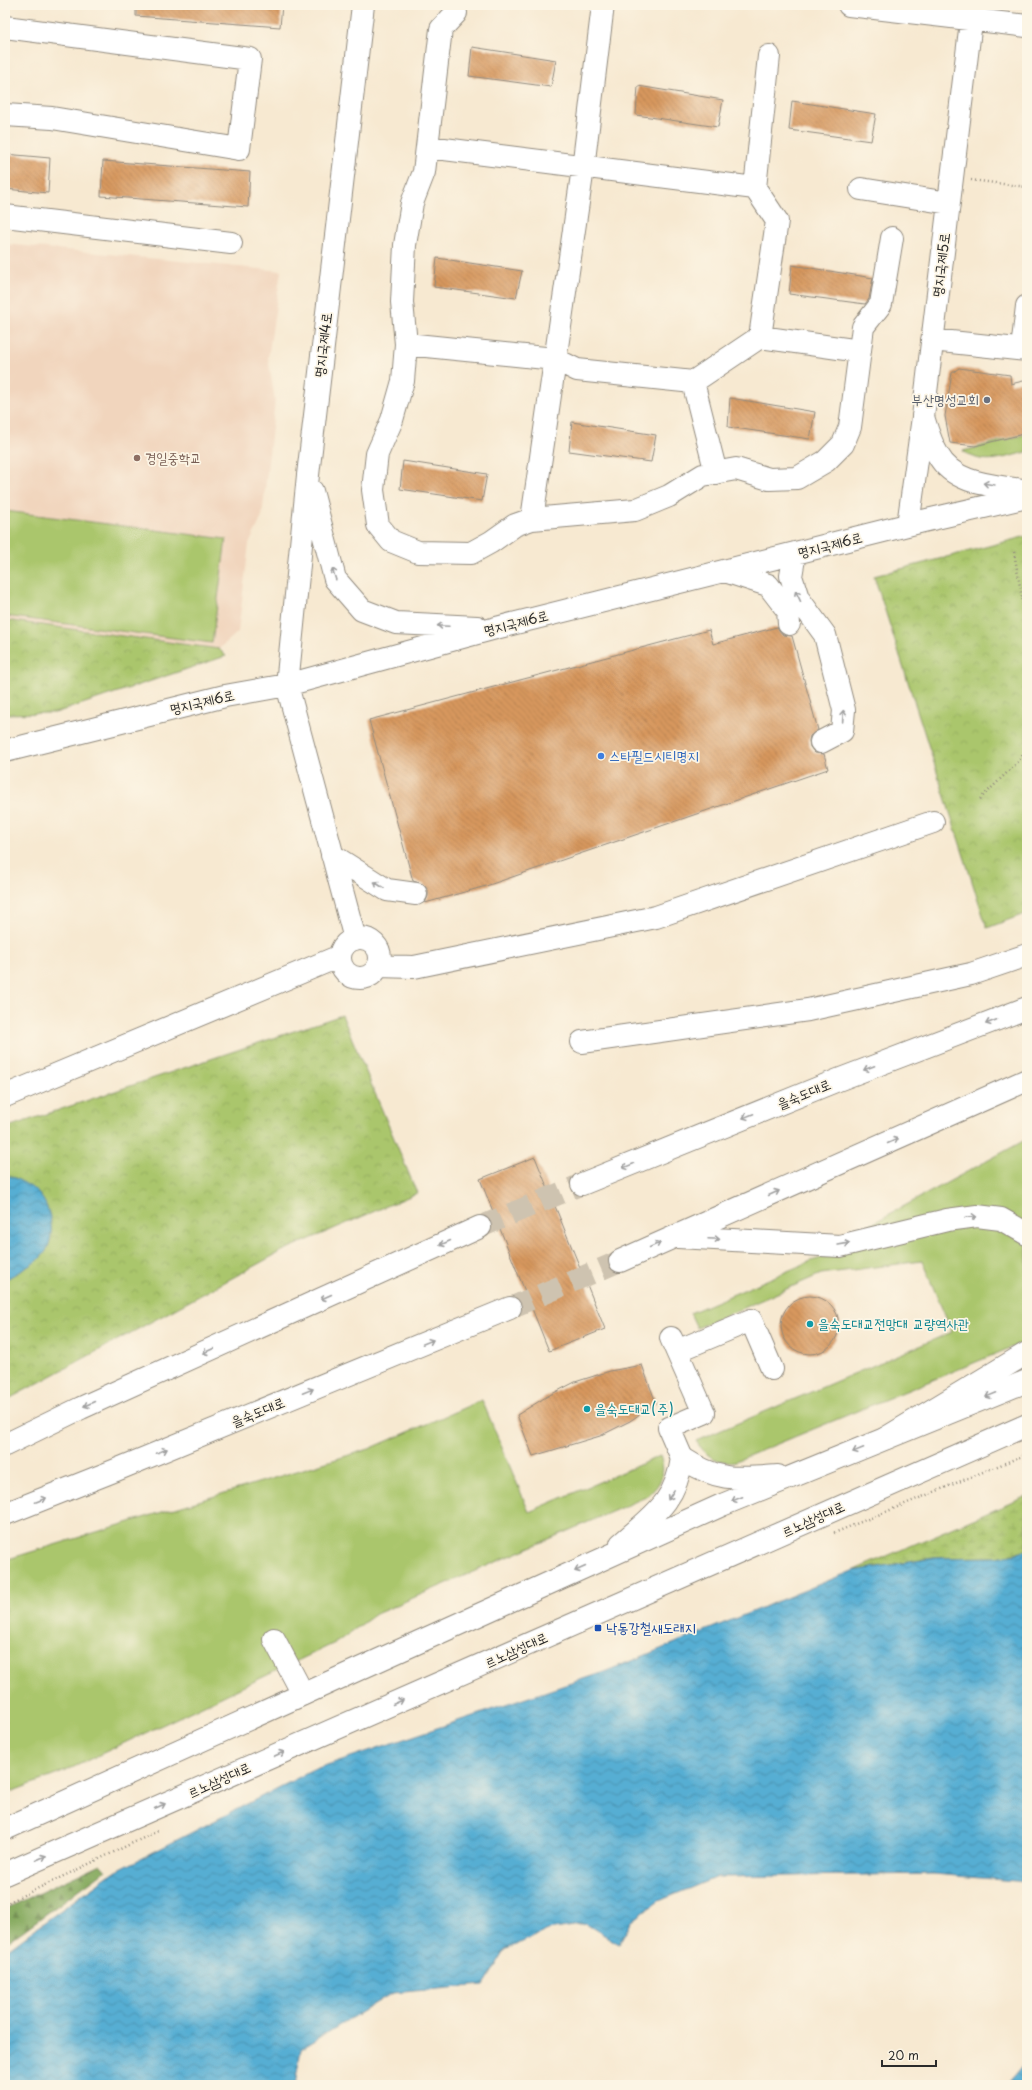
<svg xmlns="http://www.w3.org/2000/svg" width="1032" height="2090" font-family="'Playpen Sans','Poor Story',sans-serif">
<defs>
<pattern id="forest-firs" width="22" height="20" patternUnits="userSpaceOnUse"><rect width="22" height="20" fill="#87ab60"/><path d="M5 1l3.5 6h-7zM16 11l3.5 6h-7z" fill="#6f8b4f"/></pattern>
<pattern id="wetland-marsh" width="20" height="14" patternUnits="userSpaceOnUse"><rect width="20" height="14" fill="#aac66c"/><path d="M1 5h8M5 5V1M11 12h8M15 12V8" fill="none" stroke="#92aa5e"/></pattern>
<pattern id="park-crowns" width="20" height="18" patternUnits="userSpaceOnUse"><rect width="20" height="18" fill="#aac66c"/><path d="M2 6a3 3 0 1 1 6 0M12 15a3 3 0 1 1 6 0" fill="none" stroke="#92aa5e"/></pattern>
<pattern id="water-waves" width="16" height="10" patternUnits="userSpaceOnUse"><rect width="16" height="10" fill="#56aed3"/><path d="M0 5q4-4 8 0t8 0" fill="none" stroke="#478eab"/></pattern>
<pattern id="building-back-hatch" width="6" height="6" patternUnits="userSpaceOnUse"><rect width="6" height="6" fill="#d7975d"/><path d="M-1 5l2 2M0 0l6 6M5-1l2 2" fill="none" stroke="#af7b4d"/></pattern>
</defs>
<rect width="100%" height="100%" fill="#fcf5e5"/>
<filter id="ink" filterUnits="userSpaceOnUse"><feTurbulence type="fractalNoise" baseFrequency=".025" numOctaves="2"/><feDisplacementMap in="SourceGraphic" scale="8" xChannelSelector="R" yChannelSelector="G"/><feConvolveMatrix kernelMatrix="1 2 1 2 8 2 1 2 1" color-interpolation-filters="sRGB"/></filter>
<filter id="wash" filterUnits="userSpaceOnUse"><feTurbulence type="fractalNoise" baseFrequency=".012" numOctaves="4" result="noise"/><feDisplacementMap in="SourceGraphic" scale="16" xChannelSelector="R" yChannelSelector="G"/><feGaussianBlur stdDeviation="0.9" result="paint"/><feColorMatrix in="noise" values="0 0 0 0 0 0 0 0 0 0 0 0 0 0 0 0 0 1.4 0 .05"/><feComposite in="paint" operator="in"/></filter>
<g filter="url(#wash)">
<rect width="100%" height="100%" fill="#f7e9d1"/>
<path fill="#f1d5bd" d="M5,244L281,271L268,358L275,400L262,517L249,544L238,632L219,649L5,620Z"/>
<path fill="#aac66c" stroke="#6a784c" d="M1027,434V452C1004,457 984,467 963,451Z
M5,511L226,539L212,643L5,616Z
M1027,1139V1226L1020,1221L866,1230V1227Z
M986,1224L1027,1243V1341L736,1461C717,1464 706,1456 696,1441L952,1332L922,1261L821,1274L697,1328L690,1313L811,1261L863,1246Z
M482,1400L529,1512L660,1456C667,1474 660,1486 646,1497L376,1614L337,1642L61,1773L5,1794V1560L369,1449Z"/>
<path fill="url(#forest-firs)" stroke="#596b46" d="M101,1864L106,1870L5,1944V1909Z"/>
<path fill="url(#wetland-marsh)" stroke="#6a784c" d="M1027,1496V1551L997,1557L934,1558L852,1571Z"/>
<path fill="url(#park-crowns)" stroke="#6a784c" d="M1027,536V913L987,928L874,576Z
M5,620L219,649L226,656L55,713L5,714Z
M342,1015L417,1193L282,1251L5,1401V1128Z"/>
<path fill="url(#water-waves)" stroke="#406c7f" d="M11,1176C20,1181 30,1185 37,1192C53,1207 58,1244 39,1259C29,1267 16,1273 5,1280V1177Z
M1027,1551V1882L934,1874L717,1877L659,1901L632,1921L619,1944L586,1924L548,1930L505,1950L484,1985L392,1993L301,2049L295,2085H5V1951L109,1875L315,1769L604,1672L852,1571L934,1558L997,1557Z
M1027,2062V2085H1007Z"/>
<g id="blocks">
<path fill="url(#building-back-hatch)" d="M136,5H282L280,27L136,16Z
M472,47L556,60L551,87L469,76Z
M638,86L723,100L718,127L636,115Z
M792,101L876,114L871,141L789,130Z
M5,154L50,158L48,193L5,189Z
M103,161L250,172L248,207L101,196Z
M437,258L522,271L516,298L434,287Z
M792,265L873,278L869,299L865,304L789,294Z
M959,368L1010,375L1011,384L1027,380V433L975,446L950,443L945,416L952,373Z
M730,398L815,412L810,439L728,427Z
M572,422L656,435L651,462L569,451Z
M403,461L487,474L482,501L400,489Z
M777,627L783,635L792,636L818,730L810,736L809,741L810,747L815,753L824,754L828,769L486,886L425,903L428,896V890L423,884L413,881L369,720L709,630L713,644Z
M535,1157L605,1329L549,1351L480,1179Z
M781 1325a29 29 0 1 1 58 0a29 29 0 1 1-58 0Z
M642,1365L656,1403L630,1421L600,1436L533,1456L517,1415L546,1397L575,1382L610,1371Z"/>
</g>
</g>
<g filter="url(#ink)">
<use href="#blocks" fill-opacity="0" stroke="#918a7e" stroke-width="1"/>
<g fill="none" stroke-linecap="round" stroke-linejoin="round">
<path stroke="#cec3b0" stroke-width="22" stroke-dasharray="22 11" stroke-linecap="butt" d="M480,1227L582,1184
M510,1308L620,1261"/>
<defs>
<path id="minor" d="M849,5L1027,26
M456,13L441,29L424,172L412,203L405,245L402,302L406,344L403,381L392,420L377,454L373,490L378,525L391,541L418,552L471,553L491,542L515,525L532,519L635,510L669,496L703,475L736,469L769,479L797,478L826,461L843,444L850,427L863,327L881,304L892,238
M5,27L250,59L239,149L52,118L5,115
M428,147L755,188
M861,189L949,203
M5,216L231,243
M760,337L860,351
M932,340L1027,350
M406,344L555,359L577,370L693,382L760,337L777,221L755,188L769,56
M1022,349L1027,306
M693,382L716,473
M312,491L335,579L362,610L396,623L477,627
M532,519L583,168L603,5
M908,525L923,417L973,5
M795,553L791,576L798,598L825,635L844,710L842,731L821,742
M725,571L768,585L788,611L789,624
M5,751L225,696L287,685L496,628L923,521L1027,497
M332,855L387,890L416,894
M340 958a20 20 0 1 1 40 0a20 20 0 1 1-40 0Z
M355,939L287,685L308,475L363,5
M378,966L414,967L656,917L933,822
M582,1042L808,1010L971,974L1027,955
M5,1096L340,956
M671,1338L704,1413L669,1428L682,1458
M677,1351L751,1320L772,1369
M274,1639L303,1694"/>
<path id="major" d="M923,417C927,430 931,444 938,455C955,486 996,485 1027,491
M621,1544C652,1516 676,1503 682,1458C719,1482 736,1479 778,1476
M5,1829L722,1505L1027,1381
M5,1874L1027,1425"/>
<path id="highway" d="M582,1184L838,1080L1027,1008
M678,1237L840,1246L947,1220L977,1216L1001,1219L1027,1234
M620,1261L1027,1080
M886,1438L1027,1353
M5,1445L81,1408L480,1227
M5,1514L116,1470L510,1308"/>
</defs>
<use href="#minor" stroke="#918a7e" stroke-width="24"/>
<use href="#major" stroke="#918a7e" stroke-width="24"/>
<use href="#highway" stroke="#918a7e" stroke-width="24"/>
<path stroke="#918a7e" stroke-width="2.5" stroke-dasharray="1 3" stroke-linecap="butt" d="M971,180L1027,187
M1014,552L1027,627
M980,799L1018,762L1027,748
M834,1533L1027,1454
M5,1904L160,1830"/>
<use href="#minor" stroke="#fff" stroke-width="22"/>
<use href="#major" stroke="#fff" stroke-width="22"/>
<use href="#highway" stroke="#fff" stroke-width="22"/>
</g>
<defs><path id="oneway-shaft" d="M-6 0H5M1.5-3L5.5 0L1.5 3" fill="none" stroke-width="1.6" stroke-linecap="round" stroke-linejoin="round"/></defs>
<g stroke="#a0a0a0">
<use href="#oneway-shaft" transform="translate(989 484) rotate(-171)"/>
<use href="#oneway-shaft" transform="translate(334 574) rotate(-108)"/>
<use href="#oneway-shaft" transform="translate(798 596) rotate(-115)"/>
<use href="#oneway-shaft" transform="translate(443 626) rotate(-177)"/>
<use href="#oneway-shaft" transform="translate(843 716) rotate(-86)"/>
<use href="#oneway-shaft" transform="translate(379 885) rotate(-147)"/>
<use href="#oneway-shaft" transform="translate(991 1022) rotate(159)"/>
<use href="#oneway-shaft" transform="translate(869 1068) rotate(159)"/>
<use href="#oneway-shaft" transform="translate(748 1116) rotate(158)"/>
<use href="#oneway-shaft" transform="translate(893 1141) rotate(-24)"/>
<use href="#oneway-shaft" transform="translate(628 1166) rotate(158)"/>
<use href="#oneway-shaft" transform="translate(774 1193) rotate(-24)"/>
<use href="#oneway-shaft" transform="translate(971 1217) rotate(-2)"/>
<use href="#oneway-shaft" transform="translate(714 1239) rotate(3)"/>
<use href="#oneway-shaft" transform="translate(445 1243) rotate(156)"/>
<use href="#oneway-shaft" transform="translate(844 1244) rotate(-10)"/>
<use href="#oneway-shaft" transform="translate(655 1245) rotate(-24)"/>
<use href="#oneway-shaft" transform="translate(326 1297) rotate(156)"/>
<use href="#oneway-shaft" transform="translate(428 1342) rotate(-22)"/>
<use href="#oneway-shaft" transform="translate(208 1351) rotate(156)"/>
<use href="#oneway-shaft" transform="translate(308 1391) rotate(-22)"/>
<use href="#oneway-shaft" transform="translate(991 1395) rotate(158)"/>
<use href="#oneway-shaft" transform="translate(89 1404) rotate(156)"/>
<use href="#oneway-shaft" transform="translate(858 1450) rotate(158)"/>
<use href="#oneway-shaft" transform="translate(162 1451) rotate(-22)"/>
<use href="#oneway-shaft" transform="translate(671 1495) rotate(122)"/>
<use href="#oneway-shaft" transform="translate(737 1499) rotate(158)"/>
<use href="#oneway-shaft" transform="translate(41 1500) rotate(-21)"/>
<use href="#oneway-shaft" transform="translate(580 1569) rotate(156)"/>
<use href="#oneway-shaft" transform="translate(398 1702) rotate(-24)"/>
<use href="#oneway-shaft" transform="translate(279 1754) rotate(-24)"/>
<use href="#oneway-shaft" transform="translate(160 1806) rotate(-24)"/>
<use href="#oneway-shaft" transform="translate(41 1858) rotate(-24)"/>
</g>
</g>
<circle fill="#6b7280" stroke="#fcf5e5" stroke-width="1.5" cx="987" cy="400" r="4"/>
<circle fill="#8d6e63" stroke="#fcf5e5" stroke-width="1.5" cx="137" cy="458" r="4"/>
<circle fill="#3f7fe0" stroke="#fcf5e5" stroke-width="1.5" cx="601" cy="756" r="4"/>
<g fill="#0f9aa8" stroke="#fcf5e5" stroke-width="1.5">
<circle cx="810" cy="1324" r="4"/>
<circle cx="587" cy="1409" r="4"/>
</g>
<rect fill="#1a4fb4" stroke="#fcf5e5" stroke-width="1.5" x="594" y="1624" width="8" height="8" rx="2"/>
<g text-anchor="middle" stroke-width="3.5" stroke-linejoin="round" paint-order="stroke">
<g font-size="14" fill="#2b2b2b" stroke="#fcf5e5">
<text transform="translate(941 265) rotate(-83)" y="5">명지국제5로</text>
<text transform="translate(323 345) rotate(-83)" y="5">명지국제4로</text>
<text transform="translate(830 545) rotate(-14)" y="5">명지국제6로</text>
<text transform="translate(516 623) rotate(-14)" y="5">명지국제6로</text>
<text transform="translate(202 702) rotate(-13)" y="5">명지국제6로</text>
<text transform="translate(804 1094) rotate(-22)" y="5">을숙도대로</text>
<text transform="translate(258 1412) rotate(-22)" y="5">을숙도대로</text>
<text transform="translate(813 1519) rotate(-24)" y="5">르노삼성대로</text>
<text transform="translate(516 1650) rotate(-24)" y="5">르노삼성대로</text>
<text transform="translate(219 1780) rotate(-24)" y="5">르노삼성대로</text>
</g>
<g font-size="14" fill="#5b616d" stroke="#fcf5e5" text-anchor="end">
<text x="979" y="405">부산명성교회</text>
</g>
<g font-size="14" fill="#785e54" stroke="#fcf5e5" text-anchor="start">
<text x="145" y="463">경일중학교</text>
</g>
<g font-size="14" fill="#366cbe" stroke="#fcf5e5" text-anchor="start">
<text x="609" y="761">스타필드시티명지</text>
</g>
<g font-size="14" fill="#0d838f" stroke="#fcf5e5" text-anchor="start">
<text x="818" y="1329">을숙도대교전망대 교량역사관</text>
<text x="595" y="1414">을숙도대교(주)</text>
</g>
<g font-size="14" fill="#164399" stroke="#fcf5e5" text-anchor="start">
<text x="606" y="1633">낙동강철새도래지</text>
</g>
</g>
<rect width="1032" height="2090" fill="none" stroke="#fcf5e5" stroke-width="20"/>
<path d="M882 2060v6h54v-6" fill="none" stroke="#2b2b2b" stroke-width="2"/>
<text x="888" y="2060" font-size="12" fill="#2b2b2b" stroke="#fcf5e5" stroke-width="3" paint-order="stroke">20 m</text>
</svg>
